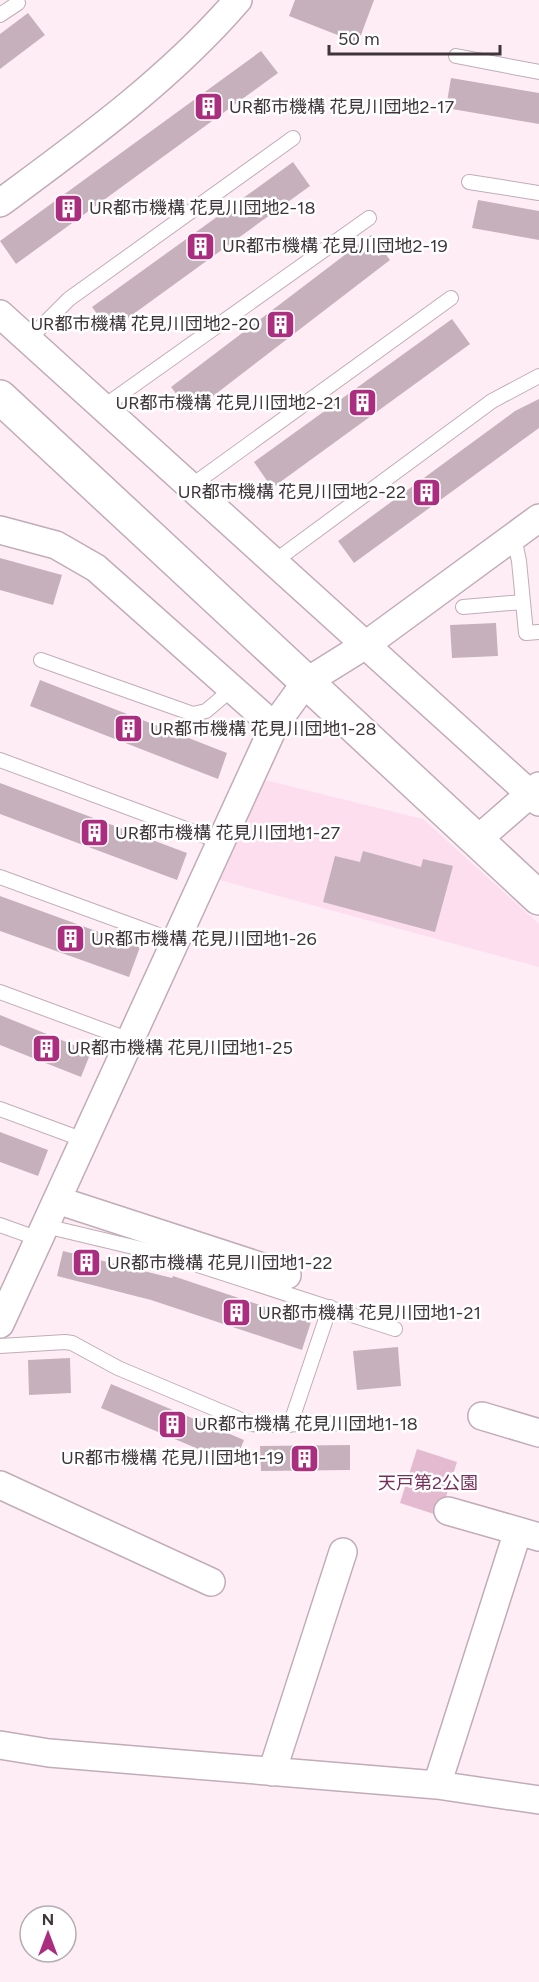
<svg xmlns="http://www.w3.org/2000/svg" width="539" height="1982" font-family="Figtree,'Noto Sans JP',sans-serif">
<rect width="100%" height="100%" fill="#ffedf6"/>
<path fill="#fcdeee" d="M261,779L423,819L539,924V967L216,879Z"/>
<path fill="#e4bad0" d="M417,1449L457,1462L440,1516L400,1503Z"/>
<path fill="#c6b0bc" d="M295,0H374L358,43L289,16Z
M28,13L45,35L0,69V34Z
M261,51L278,73L16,264L0,241Z
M451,78L539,93V124L446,108Z
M293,162L310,186L110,331L92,307Z
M478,200L539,211V240L472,228Z
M371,235L390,260L191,413L171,387Z
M452,319L470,344L272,488L254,462Z
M539,399V428L354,563L338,541L515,411Z
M0,558L62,575L53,605L0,590Z
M496,623L498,656L452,658L450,625Z
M40,680L227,753L218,779L30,706Z
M0,783L187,853L177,880L0,814Z
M363,851L421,867L423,859L453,866L435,932L323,902L335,856L360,862Z
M0,896L140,947L129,977L0,931Z
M0,1015L91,1052L81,1077L0,1045Z
M0,1132L48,1150L38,1176L0,1162Z
M63,1251L172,1278L173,1276L311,1322L302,1350L151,1300L57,1276Z
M398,1347L401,1386L357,1390L353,1351Z
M70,1358L71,1393L29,1395L28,1360Z
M111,1384L244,1440L234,1464L101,1408Z
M350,1445V1470L261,1471L260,1446Z"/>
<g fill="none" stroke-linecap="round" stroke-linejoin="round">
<defs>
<path id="service" d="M0,15L18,3
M456,56L539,72
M469,182L539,193
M28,340L69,299L293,138
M103,407L369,218
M191,486L451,298
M514,537L519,561L526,633L539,632
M275,561L492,401L539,376
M463,607L523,602
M41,660L193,714L206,711L232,689
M0,760L221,842
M0,877L175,941
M0,992L130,1040
M0,1109L84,1140
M0,1225L39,1239
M45,1226L167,1255L395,1329
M0,1346L65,1342L72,1343L118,1368L251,1424L265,1425L350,1423
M290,1425L330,1307"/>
<path id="minor" d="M0,203C84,141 169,80 238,0
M0,314L539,802
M0,530L56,545L96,568L274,726
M477,840L539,786
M57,1200L287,1275
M0,1324L274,726L306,682L367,644L539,518
M482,1416L539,1433
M0,1485L211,1582
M448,1511L539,1537
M0,1745L49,1753L437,1785L539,1800
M272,1772L343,1552
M437,1785L518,1531"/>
<path id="tertiary" d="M0,397L539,898"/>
</defs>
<use href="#service" stroke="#c1acb7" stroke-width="16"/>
<use href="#minor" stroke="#c1acb7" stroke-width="30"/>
<use href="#tertiary" stroke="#c1acb7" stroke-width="36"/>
<use href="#service" stroke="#fff" stroke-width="14"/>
<use href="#minor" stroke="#fff" stroke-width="27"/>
<use href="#tertiary" stroke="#fff" stroke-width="33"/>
</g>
<defs>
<symbol id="building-square" viewBox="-11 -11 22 22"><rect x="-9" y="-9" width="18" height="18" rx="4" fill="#aa2d7f" stroke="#fff"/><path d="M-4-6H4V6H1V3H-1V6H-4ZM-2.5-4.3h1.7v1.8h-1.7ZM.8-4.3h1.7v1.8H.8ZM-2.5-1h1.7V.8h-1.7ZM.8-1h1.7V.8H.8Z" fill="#fff"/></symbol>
</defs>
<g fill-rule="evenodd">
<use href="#building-square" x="192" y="90" width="33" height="33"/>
<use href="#building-square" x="52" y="192" width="33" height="33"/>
<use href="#building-square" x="184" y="230" width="33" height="33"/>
<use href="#building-square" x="264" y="308" width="33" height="33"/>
<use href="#building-square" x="346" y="386" width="33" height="33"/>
<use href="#building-square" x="410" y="476" width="33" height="33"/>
<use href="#building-square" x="112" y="712" width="33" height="33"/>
<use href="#building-square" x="78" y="816" width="33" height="33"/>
<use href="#building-square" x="54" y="922" width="33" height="33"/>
<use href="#building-square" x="30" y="1032" width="33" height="33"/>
<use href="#building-square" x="70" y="1246" width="33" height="33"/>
<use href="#building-square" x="220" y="1296" width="33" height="33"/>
<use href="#building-square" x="156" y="1408" width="33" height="33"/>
<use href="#building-square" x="288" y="1442" width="33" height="33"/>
</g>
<g text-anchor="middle" stroke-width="5" stroke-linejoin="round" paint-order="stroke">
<g font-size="18" fill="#3e353a" stroke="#fff" text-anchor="start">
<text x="229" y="113">UR都市機構 花見川団地2-17</text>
<text x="89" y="214">UR都市機構 花見川団地2-18</text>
<text x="222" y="252">UR都市機構 花見川団地2-19</text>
<text x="260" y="330" text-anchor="end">UR都市機構 花見川団地2-20</text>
<text x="341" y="409" text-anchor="end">UR都市機構 花見川団地2-21</text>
<text x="406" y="498" text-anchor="end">UR都市機構 花見川団地2-22</text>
<text x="150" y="735">UR都市機構 花見川団地1-28</text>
<text x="115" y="839">UR都市機構 花見川団地1-27</text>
<text x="91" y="945">UR都市機構 花見川団地1-26</text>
<text x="67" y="1054">UR都市機構 花見川団地1-25</text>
<text x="107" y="1269">UR都市機構 花見川団地1-22</text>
<text x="258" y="1319">UR都市機構 花見川団地1-21</text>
<text x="194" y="1430">UR都市機構 花見川団地1-18</text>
<text x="284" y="1464" text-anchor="end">UR都市機構 花見川団地1-19</text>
</g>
<g font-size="18" fill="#792f5c" stroke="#fff">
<text x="428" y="1489">天戸第2公園</text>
</g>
</g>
<g transform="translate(48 1934)"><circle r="28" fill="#ffffff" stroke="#b2aeb0" stroke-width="1.5"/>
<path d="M0-4.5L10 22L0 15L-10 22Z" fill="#aa2d7f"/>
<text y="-9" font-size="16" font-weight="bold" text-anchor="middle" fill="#3e353a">N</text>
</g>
<path d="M329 45v9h171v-9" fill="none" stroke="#3e353a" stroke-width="3"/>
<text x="338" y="45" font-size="18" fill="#3e353a" stroke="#ffffff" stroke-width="4.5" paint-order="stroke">50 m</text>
</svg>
